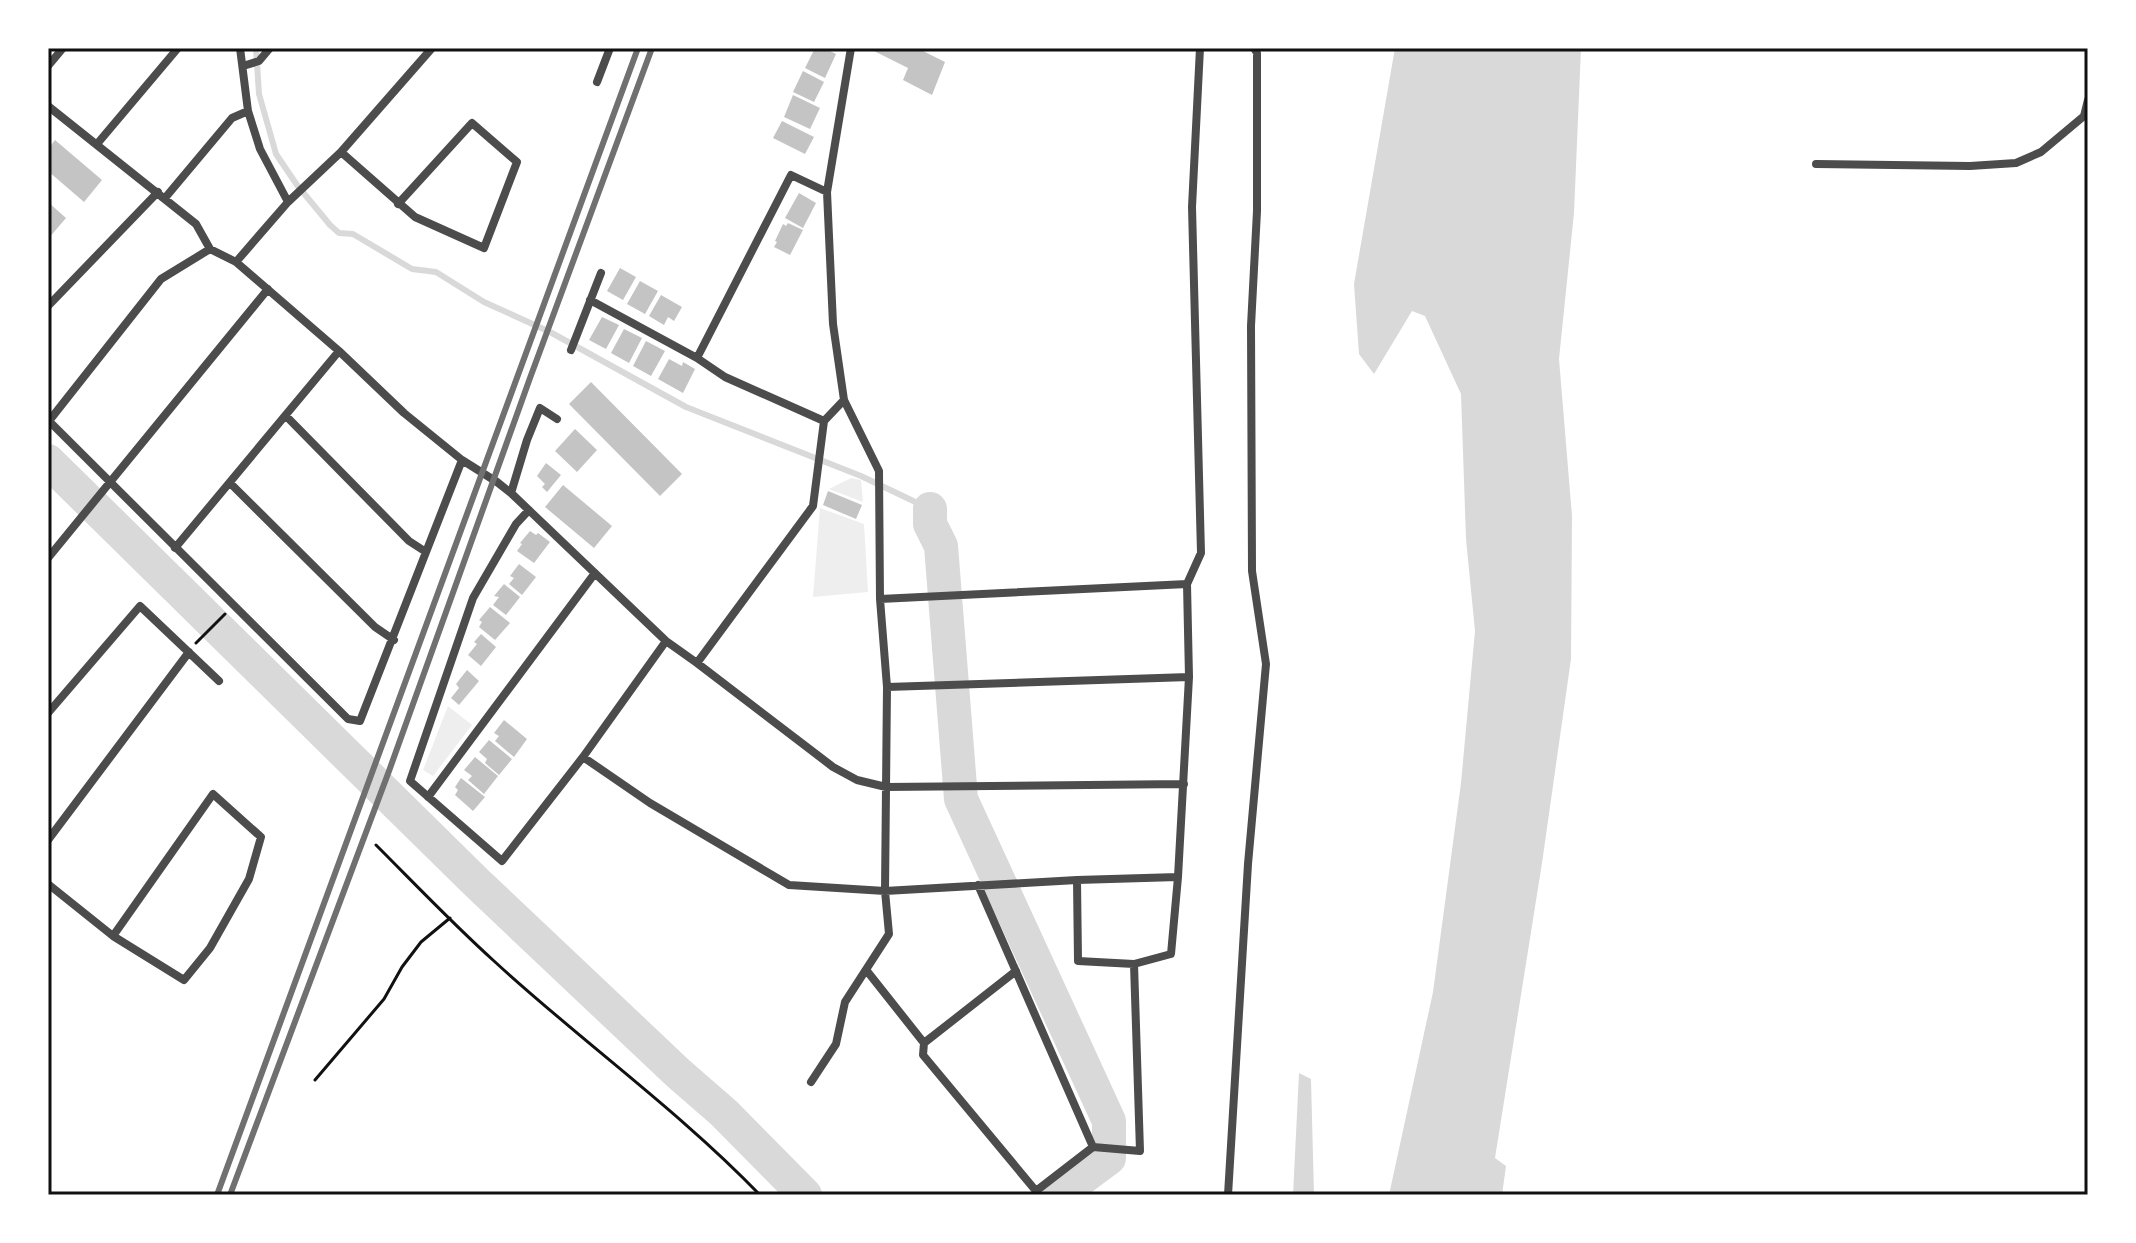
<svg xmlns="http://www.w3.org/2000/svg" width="2136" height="1243" font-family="Rubik,sans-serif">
<rect width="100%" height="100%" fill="#fff"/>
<path fill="#eee" d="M851,478L861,480L863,502L829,489Z
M820,508L864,524L868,592L813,597Z
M448,706L472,725L433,776L423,770Z"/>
<path fill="#d9d9d9" d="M1395,48H1581L1574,213L1559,359L1572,516L1571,659L1542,863L1495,1158L1506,1166L1502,1195H1389L1433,992L1461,783L1475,631L1466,539L1461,394L1425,316L1412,311L1374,374L1359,354L1354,284Z
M1299,1073L1311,1079L1314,1195H1293Z"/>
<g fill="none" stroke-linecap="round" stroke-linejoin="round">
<path stroke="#d9d9d9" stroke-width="6" d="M256,48L259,94L276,154L297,185L330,225L339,233L353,234L412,269L436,272L484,302L550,332L686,407L861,476L930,509"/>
<path stroke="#d9d9d9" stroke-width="34" d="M48,461L477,883L678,1073L724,1113L805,1195
M930,509V524L941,546L961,799L1109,1121V1158L1059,1195"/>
</g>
<path fill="#c4c4c4" d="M815,48H824L836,54L825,78L805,68Z
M868,48H917L945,62L932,95L903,80L908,68Z
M803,71L824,82L814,102L793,92Z
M793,95L820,108L810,129L784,117Z
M782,121L814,137L805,154L773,138Z
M55,140L102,180L84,202L48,171V149Z
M799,193L816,203L803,228L785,218Z
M48,202L66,218L48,239Z
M788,223L803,230L790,255L774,247L777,242L775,241L783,224L786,226Z
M620,268L636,277L623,300L607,291Z
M640,281L658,291L645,314L627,304Z
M661,295L682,307L674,321L668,317L664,325L649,316Z
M602,317L619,325L606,349L589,340Z
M624,329L642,338L629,363L611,353Z
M646,341L665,351L651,376L633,366Z
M669,359L682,366L683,362L695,369L683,393L658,379Z
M591,382L682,474L660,496L569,404Z
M575,429L597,450L577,472L555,451Z
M546,463L561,475L547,492L542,487L545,484L537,476Z
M563,485L612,526L594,548L545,507Z
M828,491L862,505L856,519L823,505Z
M530,531L536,535L538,533L550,542L534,563L517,551L522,544L520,543Z
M519,564L536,577L522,595L509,584L514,578L510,576Z
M504,584L520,597L506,615L493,605L499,597L494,596Z
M490,607L510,623L495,640L479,627L482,622L479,620Z
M481,634L496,647L481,666L468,655L477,644L474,642Z
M467,670L479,681L459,705L451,698L459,688L456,684Z
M504,720L527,739L514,757L495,741L499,736L494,733Z
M489,740L512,759L499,775L485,763L487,759L479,752Z
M475,757L498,776L484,794L468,780L472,776L464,770Z
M461,778L485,797L473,811L455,795L458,790L455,787Z"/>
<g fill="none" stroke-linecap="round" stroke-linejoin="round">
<path stroke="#111" stroke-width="3" d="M196,643L225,614
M376,845C415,884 453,924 494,961C581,1041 678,1110 760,1195
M315,1080L384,999L402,967L421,942L450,918"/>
<path stroke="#4c4c4c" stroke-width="8" d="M240,48L248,111L260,149L288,202
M48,66L63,48
M243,66L259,61L270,48
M597,82L610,48
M48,106L196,224L210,249L236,262L339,351L404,413L462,460L497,482L511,493L666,641L697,663L833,767L857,780L886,787L1184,784
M97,144L178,48
M341,152L415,217L484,248L517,162L472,123L398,204
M1816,164L1970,166L2016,163L2041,152L2084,116L2088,100
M165,198L232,118L248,111
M210,249L161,279L49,421L348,719L360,721L462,460
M236,262L288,202L341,152L432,48
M590,300L697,358L725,377L824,421
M48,306L158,192
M571,350L601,273
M697,358L791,175L827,192
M286,416L409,541L426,552
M230,483L375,627L394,640
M511,493L527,440L540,408L557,419
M529,510L516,524L473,598L410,781L502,861L583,757L666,641
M175,548L339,351
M48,558L268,289
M880,599L1187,584
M697,663L813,506L824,421L844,400
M887,687L1189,677
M48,713L140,606L219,681
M583,757L650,803L789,885L885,891L1077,880L1178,877L1189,677L1187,584L1201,553L1192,207L1200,48
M428,797L595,573
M48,840L189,652
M1077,880L1078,961L1134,964L1171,954L1178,877
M48,884L113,936L184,980L210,948L249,879L261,837L213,794L113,936
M978,885L1093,1147
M867,971L924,1043
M1016,971L924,1043L923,1055L1036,1191L1093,1147L1140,1151L1134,964
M811,1082L836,1044L845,1002L889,934L885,891L887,687L880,599L879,471L844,400L833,324L827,192L851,48
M1228,1195L1248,864L1266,664L1252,571L1251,326L1257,211V53L1254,48"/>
<path stroke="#707070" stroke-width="6" d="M217,1195L638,48
M230,1195L389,771L530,378L652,48"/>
</g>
<rect width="2136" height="1243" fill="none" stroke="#ffffff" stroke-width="100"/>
<rect x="50" y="50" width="2036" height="1143" fill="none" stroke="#111" stroke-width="3"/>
</svg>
